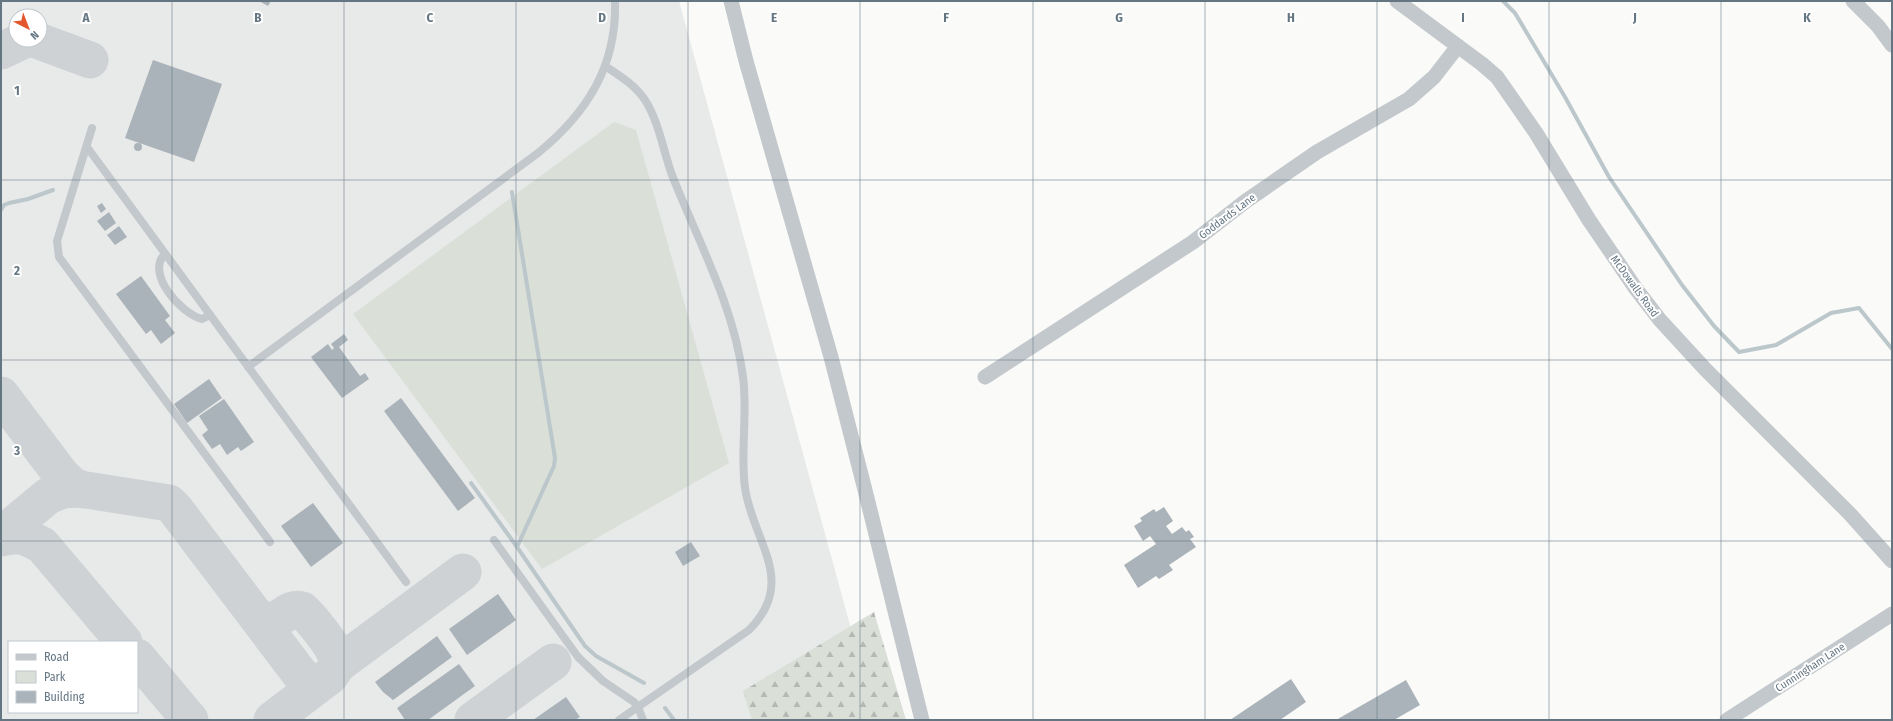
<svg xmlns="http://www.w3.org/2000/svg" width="1893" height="721" font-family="'Fira Sans Condensed',sans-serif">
<defs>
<pattern id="forest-firs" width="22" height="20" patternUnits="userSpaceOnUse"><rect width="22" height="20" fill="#dadfd7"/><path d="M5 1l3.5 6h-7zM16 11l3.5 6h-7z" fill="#b4b9b4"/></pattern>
</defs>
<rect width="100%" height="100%" fill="#fafaf8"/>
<path fill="#e8e9e9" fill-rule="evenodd" d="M1,1H679L876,720H1ZM16,16H40V40H16ZM9,642H137V712H9Z"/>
<path fill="#dadfd7" d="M614,122L636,130L729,463L542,569L353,314Z"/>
<path fill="url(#forest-firs)" d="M874,612L906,720H752L743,691Z"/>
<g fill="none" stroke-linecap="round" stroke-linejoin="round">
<path stroke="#bbc7cb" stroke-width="4" d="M1503,1L1515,13L1565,97L1609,177L1682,285L1714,326L1739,352L1776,345L1831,313L1859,308L1892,349
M512,192L555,458L554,466L517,547
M1,210L4,205L9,203L28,199L53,190
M471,483L517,547L585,646L596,656L644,683
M665,708L674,720"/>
<path stroke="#ced2d4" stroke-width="37" d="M36,40L90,60
M1,51L24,40
M1,395L62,476L73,486L84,490
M1,535L48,496L63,490L80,489L169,503L175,509L300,674C308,682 316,683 326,679
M1,538L12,536H23L42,545L124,642
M255,614C276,634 285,604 302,610C310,617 333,645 336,656C338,663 335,670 330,676L272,720
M137,657L190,720
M335,668L341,662L463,572
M473,720L553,662"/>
</g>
<path fill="#aab3b9" d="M259,1H271L268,6Z
M153,60L222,84L194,162L125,138Z
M134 147a4 4 0 1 1 8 0a4 4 0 1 1-8 0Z
M102,203L106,209L101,213L97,206Z
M109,212L116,223L105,231L97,221Z
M119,226L127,237L115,245L107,235Z
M141,276L170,316L165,320L175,333L161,344L151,330L146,334L116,294Z
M344,334L348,340L339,347L360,376L365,373L369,379L342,398L311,357L328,344L332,350L334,348L331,344Z
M209,379L222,398L187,423L174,404Z
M401,398L475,498L458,511L384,411Z
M224,399L254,442L241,451L238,447L227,455L220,444L212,449L202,435L208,430L199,416Z
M313,503L343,543L311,567L281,526Z
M1164,507L1173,521L1166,526L1172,534L1182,527L1186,532L1189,530L1194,537L1190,539L1196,547L1169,565L1173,570L1159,579L1156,576L1138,588L1124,565L1156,544L1150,536L1143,541L1134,526L1142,521L1140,518L1154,509L1156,512Z
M691,542L700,556L683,566L675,552Z
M498,594L516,620L467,655L449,629Z
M437,636L452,657L393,700L383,692L375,682Z
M459,664L475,686L428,720H405L397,708Z
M1291,679L1306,702L1280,720H1230Z
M1406,680L1420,705L1394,720H1336Z
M566,697L580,717L575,720H533Z"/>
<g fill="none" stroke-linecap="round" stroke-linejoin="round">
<path stroke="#c3c8cc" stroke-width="8" d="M605,66C620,76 635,85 645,100C659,122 663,150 672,175C698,241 734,306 743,377C748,414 740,451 745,488C753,542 798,581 749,630L619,720
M92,128L57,241L59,257L270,542
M87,147L406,582
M165,254C145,273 181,314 202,319L210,315
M248,367L538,153C587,113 617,66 615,1
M494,540L578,657L603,681L634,702L638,707L643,720"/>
<path stroke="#c3c8cc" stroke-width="15" d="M731,1L746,61L831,357L865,490L922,720
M1397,1L1482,64L1497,77L1536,133L1589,220L1636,289L1660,320L1706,370L1850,514L1892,561
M1853,1L1878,26L1892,45
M985,377L1193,242L1246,201L1317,152L1409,99L1434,77L1458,46
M1727,720L1892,614"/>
</g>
<path fill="none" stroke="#657683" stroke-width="1" stroke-opacity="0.55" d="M172,1V720M344,1V720M516,1V720M688,1V720M860,1V720M1033,1V720M1205,1V720M1377,1V720M1549,1V720M1721,1V720M1,180H1892M1,360H1892M1,541H1892"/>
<g text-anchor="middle" stroke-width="4" stroke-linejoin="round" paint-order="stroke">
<g font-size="11" fill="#657683" stroke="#fff">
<text transform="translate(1227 216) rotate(-37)" y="4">Goddards Lane</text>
<text transform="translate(1635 286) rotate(54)" y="4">McDowalls Road</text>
<text transform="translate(1810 667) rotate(-33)" y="4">Cunningham Lane</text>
</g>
</g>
<g font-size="13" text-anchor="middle" font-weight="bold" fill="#657683" stroke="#fff" stroke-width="4" stroke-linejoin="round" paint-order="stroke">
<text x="86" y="22">A</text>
<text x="258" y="22">B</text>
<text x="430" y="22">C</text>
<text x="602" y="22">D</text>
<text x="774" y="22">E</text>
<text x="946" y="22">F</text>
<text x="1119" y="22">G</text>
<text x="1291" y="22">H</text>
<text x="1463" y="22">I</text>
<text x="1635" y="22">J</text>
<text x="1807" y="22">K</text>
<text x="17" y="95">1</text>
<text x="17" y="275">2</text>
<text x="17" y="455">3</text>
</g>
<rect width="1893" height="721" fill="none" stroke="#657683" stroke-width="4"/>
<rect x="8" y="641" width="130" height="72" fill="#ffffff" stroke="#c1c8cd"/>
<rect x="16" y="654" width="20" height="6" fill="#c3c8cc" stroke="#c1c8cd"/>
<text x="44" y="661" font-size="12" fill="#657683">Road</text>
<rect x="16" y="671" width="20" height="12" fill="#dadfd7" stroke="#c1c8cd"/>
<text x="44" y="681" font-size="12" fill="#657683">Park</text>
<rect x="16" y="691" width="20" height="12" fill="#aab3b9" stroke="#c1c8cd"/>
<text x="44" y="701" font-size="12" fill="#657683">Building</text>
<g transform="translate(28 28) rotate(138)"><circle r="19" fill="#ffffff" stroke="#c1c8cd"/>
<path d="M0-3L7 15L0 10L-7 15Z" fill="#e4572e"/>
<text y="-6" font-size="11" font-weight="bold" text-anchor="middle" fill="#657683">N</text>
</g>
</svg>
